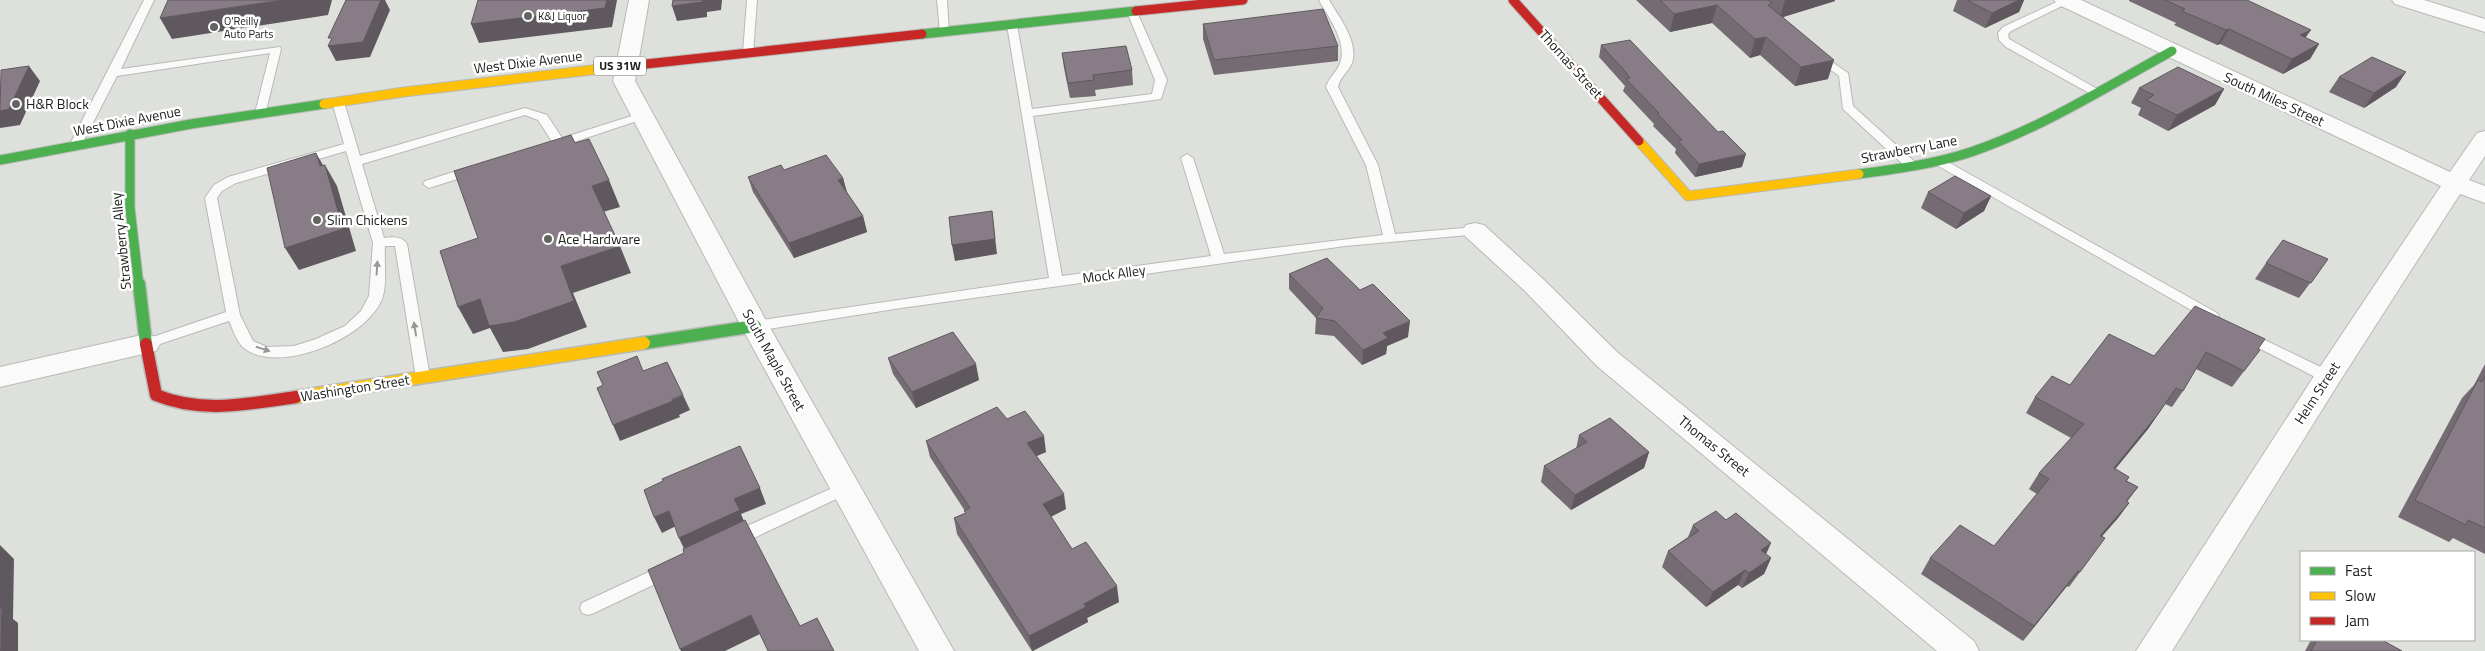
<svg xmlns="http://www.w3.org/2000/svg" width="2485" height="651" font-family="'Titillium Web',sans-serif">
<rect width="100%" height="100%" fill="#dde0db"/>
<g fill="none" stroke-linecap="round" stroke-linejoin="round">
<defs>
<path id="lane" d="M144,0H154L121,69L280,47L281,49L265,115H257L255,113L270,53L117,76L81,146L79,149H71L69,146Z
M747,0H757L753,53L748,56L743,53Z
M937,0H947L949,34H941L940,32Z
M1319,0H1329C1339,17 1359,42 1352,63C1348,72 1340,77 1338,87L1378,165L1395,234L1475,227L1480,228L1481,231L1480,234L1345,246L901,308L755,331L748,326L755,321L1049,278L1007,25L1012,22L1017,25L1032,109L1152,94L1155,80L1127,12L1132,9L1137,12L1167,80L1161,99L1033,116L1062,276L1211,256L1181,158L1187,154L1193,158L1224,254L1383,235L1366,165L1326,87C1329,77 1337,72 1340,63C1348,42 1328,17 1319,0Z
M2061,0L2072,1L2011,31L2008,34L2009,39L2099,90V94H2091L2006,47L1999,40L1998,33L2003,27Z
M1819,53L1848,73L1853,106L1916,163L1918,166L1916,169H1908L1843,109L1839,76L1815,58L1814,56Z
M338,99L344,102L360,156L525,108L547,115L562,138L638,114L642,113L648,116L646,118L559,147L555,146L538,120L525,115L362,164L384,238C392,237 402,236 407,244L430,377L428,381H418L416,377L395,246H385C384,262 387,281 383,296C371,337 279,376 244,348C237,343 233,329 229,321L151,347H141L139,344L141,341L226,312L205,198L214,185L228,177L344,144L332,102ZM346,151L373,243L369,296L361,311L345,326L316,339L294,346L267,347L253,341L240,315L217,198L222,191L236,183Z
M1939,157L2217,313L2219,316L2217,319H2207L1935,164L1933,161L1935,158Z
M472,166L478,170L476,173L429,188L423,184L425,181Z
M2246,331L2333,373L2335,377L2333,381H2323L2241,339L2239,336Z
M846,482L851,484L854,488L851,492L741,544L735,545L729,544L727,539L729,534Z
M668,563L674,565L676,570L674,575L594,613L588,615L582,613L580,608L582,603Z"/>
<path id="street" d="M629,0H649L635,81L769,326L954,651H919L741,326L613,81Z
M2054,0H2081L2450,172L2477,133L2485,131V156L2469,180L2485,186V203L2460,194L2338,384L2172,651H2136L2318,370L2441,186L2057,4Z
M2392,0H2424L2485,19V32L2395,4Z
M1475,223L1484,225L1543,279L1617,352L1974,641L1979,651H1937L1597,366L1525,291L1466,237L1462,231L1466,225Z
M146,334L156,337L160,344L156,351L0,387V367Z"/>
<path id="fast-far1" d="M922,34L1136,11
M130,134V208L139,286
M0,160L191,124L324,104
M1859,174C1897,169 1935,164 1971,152C2042,128 2106,87 2172,51"/>
<path id="fast" d="M139,284L146,344
M644,343L755,326"/>
<path id="slow-far1" d="M324,104L404,92L609,68
M1639,141L1688,196L1859,174"/>
<path id="slow" d="M296,397L644,343"/>
<path id="jam-far1" d="M1513,0L1639,141
M1136,11L1243,0
M609,68L922,34"/>
<path id="jam" d="M146,344L156,395C202,414 248,404 296,397"/>
</defs>
<use href="#lane" stroke="#b8bab6" stroke-width="2"/>
<use href="#street" stroke="#b8bab6" stroke-width="2"/>
<use href="#fast-far1" stroke="#b8bab6" stroke-width="11"/>
<use href="#fast" stroke="#b8bab6" stroke-width="15"/>
<use href="#slow-far1" stroke="#b8bab6" stroke-width="11"/>
<use href="#slow" stroke="#b8bab6" stroke-width="15"/>
<use href="#jam-far1" stroke="#b8bab6" stroke-width="11"/>
<use href="#jam" stroke="#b8bab6" stroke-width="15"/>
<use href="#lane" fill="#fafafa" fill-rule="evenodd"/>
<use href="#street" fill="#fafafa" fill-rule="evenodd"/>
<use href="#fast-far1" stroke="#4caf50" stroke-width="9"/>
<use href="#fast" stroke="#4caf50" stroke-width="12"/>
<use href="#slow-far1" stroke="#ffc107" stroke-width="9"/>
<use href="#slow" stroke="#ffc107" stroke-width="12"/>
<use href="#jam-far1" stroke="#c62828" stroke-width="9"/>
<use href="#jam" stroke="#c62828" stroke-width="12"/>
</g>
<path fill="#756c73" d="M1636,0H1835V1L1783,17L1828,79L1795,86L1760,55L1750,58L1712,23L1670,32Z
M1957,0H2024L2019,12L1985,28L1953,11Z
M2129,0H2247L2305,38L2319,44L2310,59L2283,74L2220,44L2217,45L2174,25L2176,23L2129,1Z
M1203,24L1338,46V61L1214,75L1203,39Z
M1601,45L1742,167L1695,177L1675,153L1676,149L1653,126L1654,124L1623,91L1625,86L1599,57Z
M1062,53L1132,70L1133,85L1095,90L1096,96L1070,98L1064,68Z
M2339,77L2396,87L2364,108L2329,92Z
M2139,88L2224,89L2215,105L2168,131L2138,115L2141,108L2131,103Z
M784,170L843,178L847,192L863,216L867,232L794,258L753,192L748,177Z
M1928,192L1991,196L1984,211L1956,229L1921,208Z
M2328,259L2299,298L2255,279L2266,263Z
M1289,274L1408,337L1387,346L1386,354L1362,365L1334,336L1315,334L1316,318L1289,289Z
M2258,349L2248,366L2232,387L2196,369L2183,391L2172,407L2165,404L2148,429L2115,469L2129,477L2127,481L2138,487L2127,502L2129,503L2118,518L2102,536L2105,538L2069,587L2067,586L2023,641L1921,574L1930,558L1994,546L2037,494L2029,489L2039,473L2071,438L2026,413L2035,397L2154,356Z
M888,358L979,380L916,408L893,374Z
M2485,364V554L2453,538L2449,542L2398,517L2462,398L2474,385Z
M1007,419L1046,452L1036,456L1066,509L1051,517L1072,549L1119,602L1087,618L1088,622L1033,651H1032L957,534L954,518L965,513V511L930,457L926,441Z
M1579,435L1649,452L1644,468L1571,510L1541,482L1544,466L1576,449Z
M1693,525L1766,554L1771,558L1764,574L1742,588L1738,585L1706,607L1662,567L1668,551L1688,537Z
M2311,640H2382L2402,651H2305Z"/>
<path fill="#5f585e" d="M283,0H332L328,15L172,39L160,18Z
M381,0H385L390,10L370,57L336,61L328,46Z
M607,0H617L612,27L479,43L471,24Z
M703,0H722L721,10L707,12V17L677,21L672,6Z
M1785,0H1835V1L1780,18Z
M2019,0H2024L2019,12L1985,28L1992,13Z
M1717,5L1712,23L1670,32L1674,14Z
M2229,29L2220,44L2217,45L2226,30Z
M2311,30L2301,44L2300,35Z
M1766,37L1760,55L1750,58L1755,39Z
M2319,44L2310,59L2283,74L2292,59Z
M1834,60L1828,79L1795,86L1801,67Z
M29,66L40,81L20,125L0,128V111Z
M2406,72L2396,87L2364,108L2374,93Z
M2224,89L2215,105L2168,131L2177,115Z
M316,153L327,172L325,165L337,186L356,251L299,270L285,248L320,166Z
M1746,154L1742,167L1695,177L1699,164Z
M843,178L847,194L838,180Z
M609,180L620,207L603,212L592,186Z
M1991,196L1984,211L1956,229L1964,213Z
M992,211L997,254L955,261L952,245Z
M863,216L867,232L794,258L789,243Z
M620,246L631,273L573,293L587,327L528,349L503,352L490,328L473,334L458,307L561,266Z
M1410,321L1408,337L1387,346L1386,354L1362,365L1363,350L1383,333Z
M976,364L979,380L916,408L912,392Z
M2176,388L2148,429L2103,484L2114,468Z
M683,395L690,410L679,415L680,417L620,441L613,425Z
M1044,436L1046,452L1030,459L1027,443Z
M1649,452L1644,468L1571,510L1575,495Z
M760,488L766,504L741,514L746,526L686,553L679,538L734,499Z
M1064,494L1066,509L1045,519L1043,504Z
M2129,503L2118,518L2089,551L2100,536Z
M669,511L676,526L662,533L654,517Z
M1771,543L1764,559L1761,550Z
M0,545L14,559L13,619L18,623V651H1L0,613Z
M1771,558L1764,574L1742,588L1749,573Z
M1745,570L1738,585L1706,607L1713,592Z
M2078,571L2067,586L2023,641L2034,626Z
M1117,586L1119,602L1087,618L1088,622L1032,651L1029,636L1084,604Z
M751,615L760,634L725,651H681L680,649Z"/>
<path fill="#887d86" stroke="#5f585e" d="M168,0H283L160,18Z
M346,0H381L363,42L328,46L332,38H328Z
M478,0H607L605,8L471,24Z
M673,0H703L702,2L672,6Z
M1660,0H1768L1772,3L1768,5L1834,60L1801,67L1766,37L1755,39L1717,5L1674,14Z
M1967,0H2019L1992,13Z
M2165,0H2247L2311,30L2300,35L2319,44L2292,59L2229,29L2226,30L2182,11L2185,9Z
M1323,9L1338,46L1214,60L1203,24Z
M1630,40L1718,132L1723,131L1746,154L1699,164L1678,141L1682,140L1657,113H1659L1626,79L1630,78L1624,70L1601,45Z
M1126,46L1132,70L1093,75L1094,80L1068,83L1062,53Z
M2372,57L2406,72L2374,93L2339,77Z
M29,66L9,109L0,111L1,70Z
M2178,67L2224,89L2177,115L2146,100L2154,95L2139,88Z
M571,135L575,143L589,139L609,180L592,186L620,246L561,266L574,301L514,322L489,326L480,299L458,307L440,251L478,238L454,171Z
M316,153L320,166L325,165L343,229L285,248L267,168Z
M826,155L843,178L838,180L863,216L789,243L748,177L781,165L784,170Z
M1955,176L1991,196L1964,213L1928,192Z
M992,211L995,239L952,245L949,217Z
M2283,240L2328,259L2311,283L2266,263Z
M1327,258L1360,290L1373,284L1410,321L1383,333L1388,338L1363,350L1335,321L1316,318L1323,308L1289,274Z
M2195,306L2265,339L2258,349L2260,350L2244,371L2206,352L2183,391L2176,388L2158,414L2114,468L2129,477L2126,481L2138,487L2126,501L2129,503L2100,536L2105,538L2080,572L2078,571L2034,626L1930,558L1960,525L1994,546L2049,479L2039,473L2084,424L2035,397L2052,376L2070,385L2109,334L2154,356Z
M953,332L976,364L912,392L888,358Z
M637,356L643,371L667,362L683,395L672,399L673,401L613,425L597,388L603,385L597,372Z
M2485,376V528L2468,520L2466,525L2415,500L2478,380L2482,382Z
M997,407L1007,419L1025,411L1044,436L1027,443L1064,494L1043,504L1072,549L1086,542L1117,586L1084,604L1086,607L1029,636L954,518L966,513L964,511L970,508L926,441Z
M1610,418L1649,452L1575,495L1544,466L1587,442L1579,435Z
M740,446L760,488L734,499L740,510L679,538L669,511L654,517L644,490L663,481L662,479Z
M1716,511L1726,520L1736,513L1771,543L1761,550L1771,558L1749,573L1745,570L1713,592L1668,551L1699,531L1693,525Z
M745,520L800,626L817,618L834,651H768L751,615L680,649L648,570L684,553L683,549Z
M2,608L1,651H0V609Z
M2317,640H2382L2402,651H2311Z"/>
<defs><path id="oneway-solid" d="M-6-.8H1V-3.2L6.5 0L1 3.2V.8H-6Z" transform="scale(1.25)"/></defs>
<g fill="#989997">
<use href="#oneway-solid" transform="translate(377 268) rotate(-87)"/>
<use href="#oneway-solid" transform="translate(415 329) rotate(-99)"/>
<use href="#oneway-solid" transform="translate(263 349) rotate(17)"/>
</g>
<g fill="#626460" stroke="#fff" stroke-width="2">
<circle cx="528" cy="16" r="5"/>
<circle cx="214" cy="27" r="5"/>
<circle cx="16" cy="104" r="5"/>
<circle cx="317" cy="220" r="5"/>
<circle cx="548" cy="239" r="5"/>
</g>
<g text-anchor="middle" stroke-width="5" stroke-linejoin="round" paint-order="stroke">
<g font-size="11" fill="#20221e" stroke="#fff" text-anchor="start">
<text x="538" y="20">K&amp;J Liquor</text>
<text x="224" y="25">O'Reilly<tspan x="224" dy="13">Auto Parts</tspan></text>
</g>
<rect fill="#fff" stroke="#636462" stroke-width="1" x="594" y="56.5" width="52" height="19" rx="4"/>
<g font-size="12" font-weight="bold" fill="#20221e">
<text x="620" y="70">US 31W</text>
</g>
<g font-size="14" fill="#20221e" stroke="#fff">
<text transform="translate(528 62) rotate(-7)" y="5">West Dixie Avenue</text>
<text transform="translate(1571 64) rotate(48)" y="5">Thomas Street</text>
<text transform="translate(2274 99) rotate(25)" y="5">South Miles Street</text>
<text transform="translate(127 121) rotate(-11)" y="5">West Dixie Avenue</text>
<text transform="translate(1909 149) rotate(-11)" y="5">Strawberry Lane</text>
<text transform="translate(121 241) rotate(-96)" y="5">Strawberry Alley</text>
<text transform="translate(1114 274) rotate(-8)" y="5">Mock Alley</text>
<text transform="translate(774 360) rotate(61)" y="5">South Maple Street</text>
<text transform="translate(355 388) rotate(-9)" y="5">Washington Street</text>
<text transform="translate(2317 393) rotate(-57)" y="5">Helm Street</text>
<text transform="translate(1714 446) rotate(39)" y="5">Thomas Street</text>
</g>
<g font-size="14" fill="#20221e" stroke="#fff" text-anchor="start">
<text x="26" y="109">H&amp;R Block</text>
<text x="327" y="225">Slim Chickens</text>
<text x="558" y="244">Ace Hardware</text>
</g>
</g>
<rect x="2300" y="551" width="175" height="90" fill="#ffffff" stroke="#a6a7a5"/>
<rect x="2310" y="567" width="25" height="8" fill="#4caf50" stroke="#a6a7a5"/>
<text x="2345" y="576" font-size="15" fill="#20221e">Fast</text>
<rect x="2310" y="592" width="25" height="8" fill="#ffc107" stroke="#a6a7a5"/>
<text x="2345" y="601" font-size="15" fill="#20221e">Slow</text>
<rect x="2310" y="617" width="25" height="8" fill="#c62828" stroke="#a6a7a5"/>
<text x="2345" y="626" font-size="15" fill="#20221e">Jam</text>
</svg>
